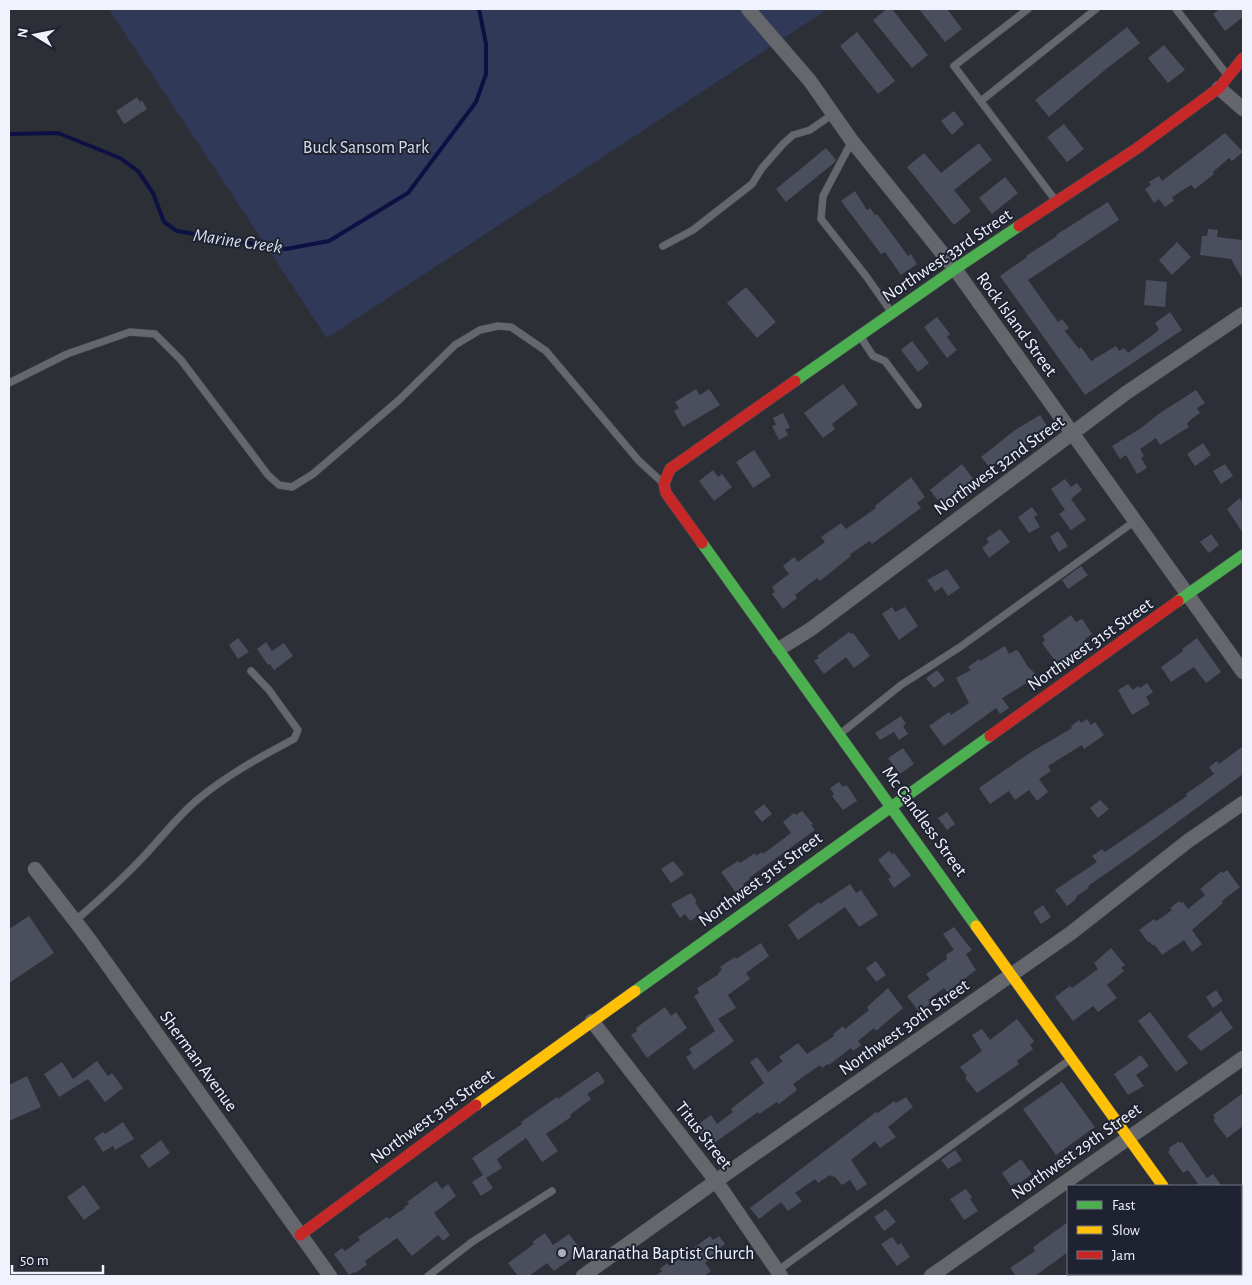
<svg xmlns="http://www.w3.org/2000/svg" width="1252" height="1285" font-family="'Alegreya Sans',sans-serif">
<rect width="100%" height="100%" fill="#2d2f37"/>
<path fill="#313958" d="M109,9H828L327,338Z"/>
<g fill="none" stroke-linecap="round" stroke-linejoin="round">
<path stroke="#0d1043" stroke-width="4" d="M9,134L58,133L120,158L138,171L153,193L164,222L177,231L286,249L329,241L408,193L476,102L486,74V44L479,9"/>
</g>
<path fill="#4a4e5d" d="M887,9H892L928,55L912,68L873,20Z
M919,9H947L962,29L945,42Z
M1220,9H1243V17L1225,31L1213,14Z
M1127,27L1140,43L1106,69L1049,117L1035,100Z
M857,32L895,81L878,94L840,46Z
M1164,45L1185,70L1168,83L1148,58Z
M137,97L140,102L142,100L147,109L124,124L116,111Z
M954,111L964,124L952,135L941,121Z
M1064,124L1084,149L1067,162L1047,137Z
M1225,133L1243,152L1232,161L1229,158L1213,172L1214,174L1195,189L1191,185L1172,197L1174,201L1165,207L1159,199L1154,203L1145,189L1151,185L1149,182L1159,176L1162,181Z
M979,143L992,160L954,190L971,211L954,225L907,167L924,153L941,173Z
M826,148L836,160L835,162L786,202L776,189Z
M1005,177L1018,193L992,214L979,198Z
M855,191L867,210L870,208L875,215L877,214L908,256L911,254L917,264L901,275L885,252L881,254L841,201Z
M1108,202L1119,220L1028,280L1058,322L1062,319L1069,328L1065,331L1079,349L1081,347L1091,361L1116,346L1119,351L1124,348L1128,353L1154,334L1159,329L1155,323L1170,312L1182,330L1085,395L1000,276L1027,257L1026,256L1057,236L1056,235Z
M1208,229L1218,230L1217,237L1243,240V280L1231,259L1200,255L1202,236H1207Z
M1177,242L1191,257L1172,275L1159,260Z
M1146,280L1167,282L1165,307L1144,305Z
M746,287L776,322L757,338L727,303Z
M937,317L950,334L947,337L957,350L947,358L924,327Z
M912,341L929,363L918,372L901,350Z
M843,384L858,404L832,424L835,429L823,438L804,413Z
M696,389L700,395L709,389L720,405L683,427L674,411L679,408L675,402Z
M1196,390L1205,403L1197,408L1200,413L1189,421L1187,424L1189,427L1160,445L1156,438L1140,449L1144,456L1141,458L1147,468L1137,474L1126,455L1120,459L1112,446L1141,428L1160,413Z
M783,413L790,428L785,429L788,435L779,440L772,426L776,425L773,418Z
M1040,415L1049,429L1018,449L991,469L981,457L1015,430Z
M1203,443L1211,455L1195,466L1187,454Z
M754,450L771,476L753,488L736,462Z
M962,464L974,480L942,506L930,490Z
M1225,464L1233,476L1221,484L1213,471Z
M713,470L718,477L722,474L732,487L714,501L699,481Z
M911,477L925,497L917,503L921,508L872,544L870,541L850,554L851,556L820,581L817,578L795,595L797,598L783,609L772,594L775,592L772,587L789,574L783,566L794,557L798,562L825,542L821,537L841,523L846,529L876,508L875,506Z
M1065,479L1071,487L1077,483L1082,490L1071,499L1086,520L1071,530L1059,514L1065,510L1051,489Z
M1240,498L1243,504V533L1227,509Z
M1032,507L1038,515L1034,517L1040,527L1029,533L1018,517Z
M1000,529L1010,542L989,558L982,548L989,542L986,539Z
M1058,531L1068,546L1059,552L1050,537Z
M1211,534L1219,545L1209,553L1200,542Z
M1081,566L1088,575L1068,589L1062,580Z
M947,569L960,588L948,596L942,587L935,592L927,580Z
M892,607L895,612L905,607L918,626L899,640L882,614Z
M1071,615L1076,622L1082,619L1092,634L1085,639L1086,642L1068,654L1070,657L1063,662L1061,659L1056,662L1042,643L1045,640L1042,636Z
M849,632L851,634L853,633L870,656L854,668L846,657L824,674L814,661L819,658L817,656Z
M238,638L249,652L238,659L229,645Z
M1197,638L1221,672L1206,683L1194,667L1171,682L1161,667L1183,651L1182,649Z
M266,642L272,651L284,643L293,656L274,670L270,664L268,665L257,649Z
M1005,646L1009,654L1016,650L1019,652L1028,667L1038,676L1002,698L1009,708L1000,714L996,708L944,746L929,726L949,712L951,715L969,703L956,678L971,670L968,667L979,659L980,661Z
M937,670L945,680L934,688L926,678Z
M1147,683L1153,692L1146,697L1150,704L1132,715L1118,690L1128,684L1133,690L1138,686L1140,688Z
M901,716L906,724L903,726L908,734L899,740L894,732L880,740L875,733Z
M1087,719L1091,725L1095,722L1104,735L1084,749L1082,745L1048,766L1051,771L1039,779L1048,792L1037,801L1029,790L1015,800L1009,791L990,804L979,788L1028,754L1072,728L1071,726L1079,720L1081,723Z
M1243,746V774L1134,854L1088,886L1089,888L1077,896L1075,900L1067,906L1055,890L1097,862L1092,856L1102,849L1105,852L1187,796L1186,794L1214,774L1209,767L1217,761L1219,764Z
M903,748L914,764L900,774L888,758Z
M839,782L843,787L846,785L849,788L857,801L843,810L832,796L834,794L830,788Z
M1100,800L1109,809L1098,818L1090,808Z
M764,804L772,814L762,822L754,812Z
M802,811L813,824L811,825L815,830L749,878L750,879L743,884L746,888L737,894L721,872L738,861L740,863L755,853L756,856L762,852L763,854L791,833L783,822L794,813L796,815Z
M947,812L955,824L947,830L938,818Z
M889,851L892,854L894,853L911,875L894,888L888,879L891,877L878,860Z
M673,861L684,874L671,883L661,869Z
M1227,870L1240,887L1222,901L1223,903L1192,930L1202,944L1192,952L1184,940L1162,955L1154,944L1153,946L1149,941L1148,942L1139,930L1154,919L1156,921L1164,916L1172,910L1170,908L1179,901L1181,903L1183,902L1188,909L1205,895L1200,889L1222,871L1223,873Z
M850,884L856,893L861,890L878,915L859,927L845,907L798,940L788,925L819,902L820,904Z
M691,893L697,901L695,902L702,913L690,921L685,914L680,918L671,904Z
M1043,905L1051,917L1041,924L1033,912Z
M29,916L54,953L9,983V929Z
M954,927L972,950L966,954L976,970L947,992L944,988L928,1000L931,1003L919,1012L907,996L930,979L926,974L947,959L946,957L947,954L954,950L943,934Z
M761,943L769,956L746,973L750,979L728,995L736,1008L718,1019L734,1041L694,1070L686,1057L692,1053L689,1049L715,1031L694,996L699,993L697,988L719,974L718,973L722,970L720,967L735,957L736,959Z
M1111,948L1125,965L1121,968L1124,971L1107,985L1117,998L1098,1012L1093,1006L1073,1021L1055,997L1070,986L1072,988L1098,969L1094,963Z
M876,961L886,975L876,982L866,968Z
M888,988L903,1008L876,1031L874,1028L858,1041L861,1045L853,1051L851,1048L829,1065L828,1064L822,1068L820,1065L793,1084L797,1090L779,1104L777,1102L759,1114L758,1112L707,1148L699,1135L701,1133L696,1126L711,1115L717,1124L733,1112L731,1109L764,1083L750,1062L757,1057L768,1072L783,1061L779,1057L798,1043L807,1054L834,1036L833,1034L843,1026L845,1029L869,1010L867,1007Z
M1216,990L1223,1001L1213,1008L1206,997Z
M665,1007L671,1016L676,1012L687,1028L647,1058L631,1035L637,1031L636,1028Z
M1221,1011L1233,1028L1201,1051L1187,1036Z
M1150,1012L1188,1063L1176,1072L1138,1021Z
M1017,1019L1034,1041L1030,1045L1033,1049L1017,1061L1019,1064L977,1093L965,1078L967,1076L960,1067L982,1051L972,1035L982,1029L990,1040Z
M1141,1055L1149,1066L1136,1075L1144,1086L1128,1095L1114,1074Z
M97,1061L108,1076L112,1073L123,1088L105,1102L88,1079L59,1097L44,1074L62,1062L73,1079Z
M598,1071L605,1082L587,1094L591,1099L570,1115L571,1117L546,1134L558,1151L542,1162L526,1138L497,1159L502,1168L486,1178L493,1188L481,1196L472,1182L483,1175L472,1158L522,1124L521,1122L557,1097L558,1099Z
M27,1076L41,1107L9,1121V1085Z
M1062,1082L1095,1127L1056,1155L1023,1109Z
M1243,1093V1126L1227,1138L1213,1120L1215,1118L1213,1115Z
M906,1097L913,1107L888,1127L896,1137L880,1148L875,1141L851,1160L867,1184L857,1191L850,1180L842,1185L834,1176L832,1177L830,1175L818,1183L815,1179L795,1193L802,1201L788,1211L781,1202L759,1219L750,1208L876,1112L878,1113L894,1101L896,1103Z
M123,1122L134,1139L115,1150L113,1146L103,1152L94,1138L103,1132L105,1134Z
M161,1140L170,1153L149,1168L140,1156Z
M1179,1141L1180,1143L1182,1142L1207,1178L1213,1174L1222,1186H1195L1198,1184L1188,1170L1183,1173L1168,1152L1170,1150L1169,1148Z
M955,1150L962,1160L948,1169L941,1160Z
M1021,1159L1032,1174L1017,1185L1015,1183L1011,1186L1002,1173Z
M436,1181L442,1189L448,1184L456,1196L434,1213L450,1235L443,1241L438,1235L412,1256L397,1238L365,1261L367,1265L355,1273L354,1272L349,1275L334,1254L342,1248L345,1251L360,1240L358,1237L387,1217L389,1219L405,1208L404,1207L409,1204L407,1202Z
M84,1185L100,1208L84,1220L67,1197Z
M966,1189L972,1197L970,1199L978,1211L964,1220L950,1199Z
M886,1209L896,1222L884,1231L874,1217Z
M1068,1222V1252L1035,1276H1016L1010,1268L1035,1251L1033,1247Z
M545,1233L553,1245L569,1234L582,1251L554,1271L547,1263L529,1276H518L508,1263L534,1244L532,1242Z
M710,1236L713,1240L719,1236L725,1244L715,1252L717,1254L705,1263L711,1271L704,1276H655L662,1271L660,1269L667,1263L669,1266Z
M892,1237L898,1245L901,1243L910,1257L897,1266L881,1244Z"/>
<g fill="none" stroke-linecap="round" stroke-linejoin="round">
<defs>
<path id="lane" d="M1028,9L954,66L1056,201
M1176,9L1228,76
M981,101L1096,9
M852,141L823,196L821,219L866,276L892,313
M663,246L693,230L752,184L762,168L783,144L793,135L810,130L833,114
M860,336L873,356L885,361L918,405
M9,383L67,354L130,332L155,334L181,360L268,475L279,485L292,487L313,474L399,400L455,345L480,330L498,326L511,327L546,351L639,461L662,482
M840,734L901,685L960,647L1135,521
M75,921C99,900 123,879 145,855C162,837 178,816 197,800C227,775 260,757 294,739L298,730L295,726L269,690L251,671
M777,1271L1071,1059
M428,1276L472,1242L552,1191"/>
<path id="street" d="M748,9L810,81L852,141L955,269L1243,672
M1219,88L1243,109
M779,649L811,629L1126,393L1243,314
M35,869L89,939L330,1276
M592,1021L716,1181L781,1276
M1225,1274L1227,1276
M583,1276L716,1181L1071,933L1188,841L1243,803
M931,1276L1243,1058"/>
<path id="fast" d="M795,381L955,269L1019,226
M702,543L976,926
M1178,601L1243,555
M635,991L990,736"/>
<path id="slow" d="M976,926L1163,1186
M476,1105L635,991"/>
<path id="jam" d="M1019,226L1136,149L1219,88L1243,58
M702,543L666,493L664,484L670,469L795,381
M990,736L1178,601
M300,1235L476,1105"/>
</defs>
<use href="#lane" stroke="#4a4c53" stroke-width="8"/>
<use href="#street" stroke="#4a4c53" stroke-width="15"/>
<use href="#fast" stroke="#4a4c53" stroke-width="12"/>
<use href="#slow" stroke="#4a4c53" stroke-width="12"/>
<use href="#jam" stroke="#4a4c53" stroke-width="12"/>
<use href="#lane" stroke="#65676d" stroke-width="7"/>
<use href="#street" stroke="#65676d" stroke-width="14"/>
<use href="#fast" stroke="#4caf50" stroke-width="11"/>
<use href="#slow" stroke="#ffc107" stroke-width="11"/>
<use href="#jam" stroke="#c62828" stroke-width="11"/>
</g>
<circle fill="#acaeb7" stroke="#1f2331" stroke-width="2" cx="562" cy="1253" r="5"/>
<g text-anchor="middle" stroke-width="4" stroke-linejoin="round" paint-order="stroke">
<g font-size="18" fill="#d6dcee" stroke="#1f2331">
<text x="366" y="153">Buck Sansom Park</text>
</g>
<g font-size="18" fill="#f0f3fc" stroke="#1f2331">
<text transform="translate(947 255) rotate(-34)" y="6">Northwest 33rd Street</text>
<text transform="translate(1017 324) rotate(54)" y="6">Rock Island Street</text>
<text transform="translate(999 465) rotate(-36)" y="6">Northwest 32nd Street</text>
<text transform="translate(1090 644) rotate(-35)" y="6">Northwest 31st Street</text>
<text transform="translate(925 821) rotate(54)" y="6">Mc Candless Street</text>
<text transform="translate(760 879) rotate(-36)" y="6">Northwest 31st Street</text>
<text transform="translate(904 1027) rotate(-35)" y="6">Northwest 30th Street</text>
<text transform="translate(199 1061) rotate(54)" y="6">Sherman Avenue</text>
<text transform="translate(432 1116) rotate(-36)" y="6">Northwest 31st Street</text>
<text transform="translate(704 1135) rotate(52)" y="6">Titus Street</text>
<text transform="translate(1076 1151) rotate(-35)" y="6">Northwest 29th Street</text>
</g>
<g font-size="18" fill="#f0f3fc" stroke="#1f2331" text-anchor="start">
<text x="572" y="1259">Maranatha Baptist Church</text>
</g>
<g font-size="19" font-style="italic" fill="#d8def0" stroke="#1f2331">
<text transform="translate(238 240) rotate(8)" y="7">Marine Creek</text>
</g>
</g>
<rect width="1252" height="1285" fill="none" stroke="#f0f3fc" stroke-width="20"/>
<rect x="1067" y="1185" width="175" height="90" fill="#1f2331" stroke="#737682"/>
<rect x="1077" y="1201" width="25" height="8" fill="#4caf50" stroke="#737682"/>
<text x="1112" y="1210" font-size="15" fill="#f0f3fc">Fast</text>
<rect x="1077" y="1226" width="25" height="8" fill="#ffc107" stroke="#737682"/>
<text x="1112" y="1235" font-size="15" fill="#f0f3fc">Slow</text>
<rect x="1077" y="1251" width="25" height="8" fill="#c62828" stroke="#737682"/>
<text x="1112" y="1260" font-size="15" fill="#f0f3fc">Jam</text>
<g transform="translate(35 35) rotate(280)" stroke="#1f2331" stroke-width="4" paint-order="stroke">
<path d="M0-4L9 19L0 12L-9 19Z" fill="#f0f3fc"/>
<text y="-8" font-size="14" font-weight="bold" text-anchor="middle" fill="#f0f3fc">N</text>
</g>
<path d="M12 1265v8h91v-8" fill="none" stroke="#f0f3fc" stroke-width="2.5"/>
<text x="20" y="1265" font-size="15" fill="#f0f3fc" stroke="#1f2331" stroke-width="4" paint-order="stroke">50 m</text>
</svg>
